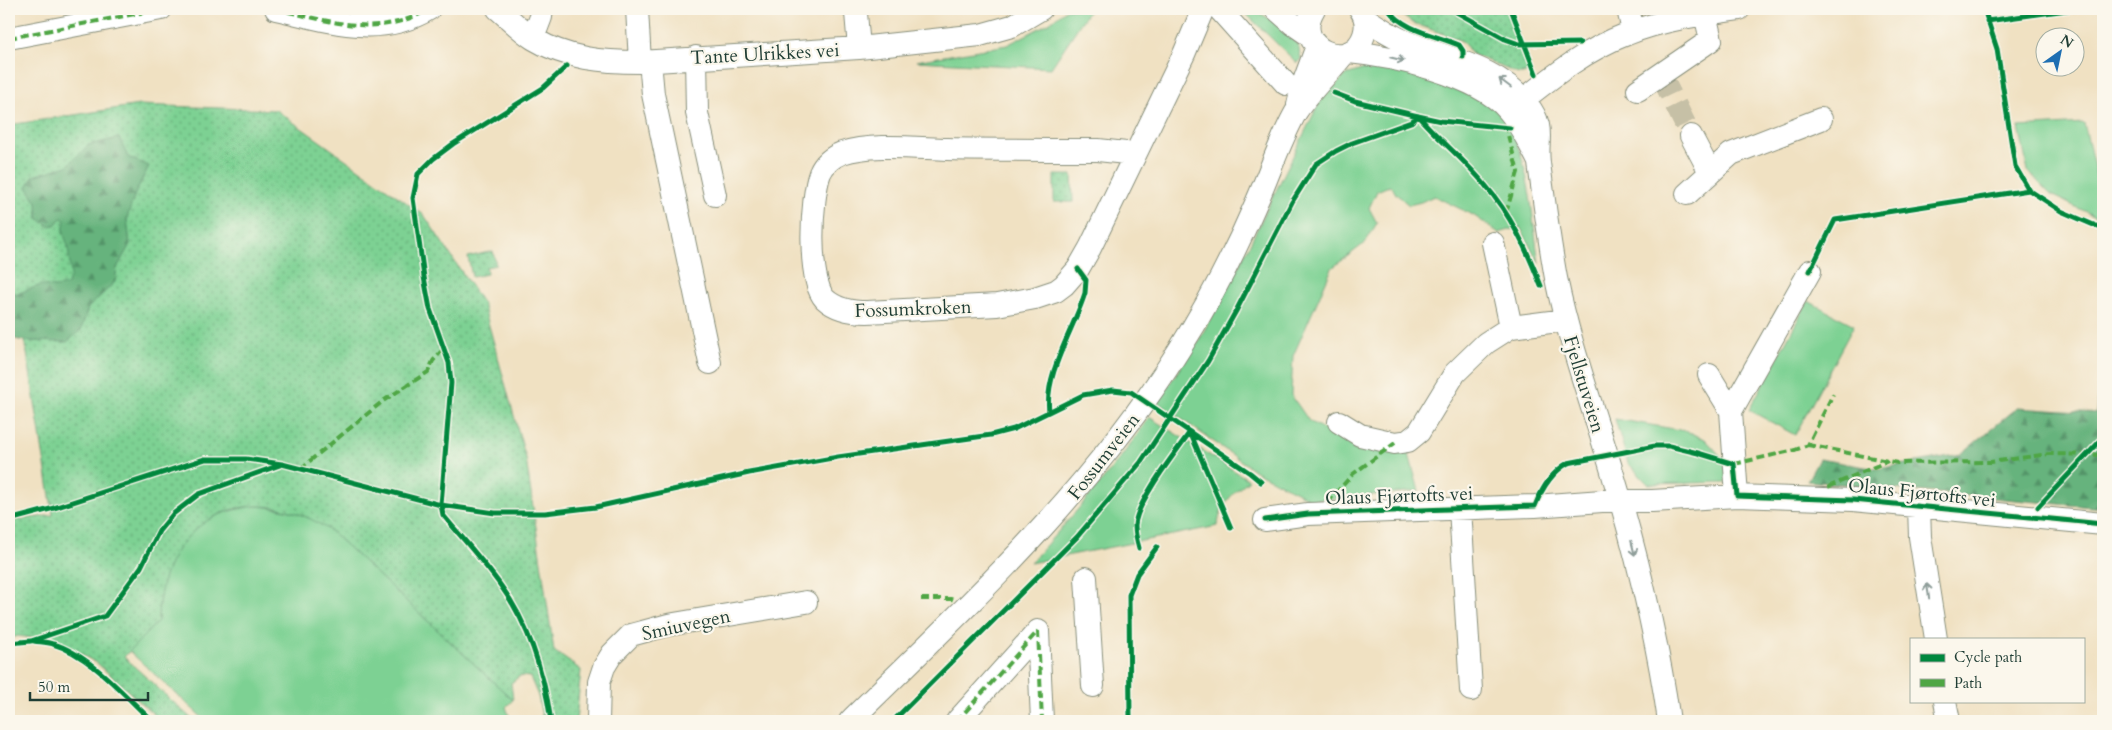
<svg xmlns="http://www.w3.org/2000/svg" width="2112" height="730" font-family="Cardo,serif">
<defs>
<pattern id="forest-firs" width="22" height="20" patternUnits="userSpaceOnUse" patternTransform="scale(1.25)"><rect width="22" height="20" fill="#66b37d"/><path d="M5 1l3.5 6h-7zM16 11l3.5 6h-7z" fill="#539367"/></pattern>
<pattern id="park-dots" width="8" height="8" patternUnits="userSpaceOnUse" patternTransform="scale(1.25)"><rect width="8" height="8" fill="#7dd193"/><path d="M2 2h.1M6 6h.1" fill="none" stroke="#66ab79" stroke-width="1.8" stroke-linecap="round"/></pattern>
</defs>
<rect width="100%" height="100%" fill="#fbf7ec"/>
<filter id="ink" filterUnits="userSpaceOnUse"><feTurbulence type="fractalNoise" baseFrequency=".02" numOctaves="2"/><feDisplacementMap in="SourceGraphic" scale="10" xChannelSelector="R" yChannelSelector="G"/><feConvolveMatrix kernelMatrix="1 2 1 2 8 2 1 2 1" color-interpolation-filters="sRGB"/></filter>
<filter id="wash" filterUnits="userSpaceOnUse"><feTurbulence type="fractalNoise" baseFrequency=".0096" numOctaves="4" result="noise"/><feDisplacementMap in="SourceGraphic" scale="20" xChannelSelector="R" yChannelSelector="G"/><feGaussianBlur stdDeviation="1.12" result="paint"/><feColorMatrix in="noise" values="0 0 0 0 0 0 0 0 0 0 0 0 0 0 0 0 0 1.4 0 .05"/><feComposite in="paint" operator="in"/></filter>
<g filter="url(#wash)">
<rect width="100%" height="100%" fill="#f0e1c2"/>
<path fill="#7dd193" stroke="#4e8764" d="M1067,9H1090L1051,68L916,61L1007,45L1049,23Z
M1241,9H1252L1272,20L1298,44L1301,59L1297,63Z
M1377,65C1403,68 1430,77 1454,88C1471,96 1494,103 1505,120C1530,157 1532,219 1539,263L1520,227L1499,233L1473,215L1434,196L1421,202L1409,205L1396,194L1391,185L1377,191L1369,208L1377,223L1365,243L1332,268L1293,356L1291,395L1309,421L1361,450L1379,443L1407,447L1419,491L1312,500L1257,472L1157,402L1198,342L1240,264L1320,101L1346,75Z
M2084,123L2103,206V220L2051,195L2028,171L2019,127Z
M1808,301L1854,325L1795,435L1749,410Z
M1149,417L1249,480C1233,493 1219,505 1218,526L1030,563C1072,516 1115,470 1149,417Z
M1615,419L1686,431L1705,439L1729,465L1730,482L1648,484L1628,463Z
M254,506C287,508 306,513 333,533L513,700L506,707L511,721H206L129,651L158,621C158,587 169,545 199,525C215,514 235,509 254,506Z"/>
<path fill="url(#forest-firs)" stroke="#427858" d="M120,138L128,157L149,166L135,194L127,218L130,244L117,268L115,282L88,308L81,330L67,342L25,341L9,338V293H19L41,285L55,287L68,246L62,232L64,220L61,218L55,225L49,226L38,218L37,202L27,187L33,176L67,166L88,145Z
M2103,359V508L1807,481L1819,459L1877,469L1961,454L2017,408L2096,413L2100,366Z"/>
<path fill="url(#park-dots)" stroke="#4e8764" d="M1393,9H1507L1529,64V71L1523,74H1518L1472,54L1462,41L1411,22Z
M139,105L276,110L424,215L483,304L526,459L554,651L581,670L576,721H543L538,696L530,677L520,676L511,683L513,700L333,533C252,472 158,520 158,621L124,657L194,721H161L97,663L56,641L18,636L9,639V521L53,515L25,341L67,342L81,330L88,308L115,282L117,268L130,244L127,218L135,194L149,166L128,157L119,138L88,145L67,166L33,176L27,187L37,202L38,218L49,226L55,225L61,218L65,220L63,232L68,246L71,276L67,285L55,287L41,285L19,293H9V125Z
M1054,175H1072L1073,202H1054Z
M493,251L496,265L486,267L487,274L472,277L468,257Z"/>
</g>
<g filter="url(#ink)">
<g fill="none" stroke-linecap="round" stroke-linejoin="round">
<path stroke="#c6c0a6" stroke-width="22" stroke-dasharray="22 11" stroke-linecap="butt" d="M1661,75L1691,136"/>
<defs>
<path id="minor" d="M276,9C329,21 379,39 429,9
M498,9C510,19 521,31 534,39C567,59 603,62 640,62L859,48L980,35L1012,26L1041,9
M637,9L640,62
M853,9L856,13L859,48
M1219,9L1286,84
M1276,9L1293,24L1309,35
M1314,9C1290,48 1351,74 1364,35C1367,26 1366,17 1360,9
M1628,9L1633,31
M1365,18C1380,28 1395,38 1412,44C1452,60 1499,68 1527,104C1546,128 1536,139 1539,163C1544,201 1549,240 1556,278C1569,342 1592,405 1611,468C1636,551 1657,636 1669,721
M9,38L161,9
M533,38L541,17L542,9
M1349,52C1393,56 1478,75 1508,110C1521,125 1529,143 1538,160
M696,57L697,113L715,195
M650,61L653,94L710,363
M1638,90L1711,40L1705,14
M1298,105L1303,84L1317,46
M1509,111C1546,82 1582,51 1627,34C1660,20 1703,14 1739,9
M1691,136L1710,172
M1134,155L1126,153L1098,150C1048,150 997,150 947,149C915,148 871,143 842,153C832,157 824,164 820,173C811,197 807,280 825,299C837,310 852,312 867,312L997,305L1035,298L1056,291L1064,285L1078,269L1090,248L1184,54L1203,9
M1687,194L1731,154L1821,119
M1493,243L1511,327
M1709,375L1731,411
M1339,422L1360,435L1395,443L1408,441L1419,432L1455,373L1486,343L1511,327L1566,320
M1737,496L1731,411L1810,271
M1919,507L1920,537L1936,639
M1460,508L1471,690
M1265,520L1308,514L1535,506L1602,501H1652L1737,496L1853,500L2103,524
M1086,578L1093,686
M1038,631L1042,721
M1945,701L1949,721
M598,721L599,682L604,667L612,654L631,635L668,625L806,602
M850,721C970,603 1089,494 1179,350C1209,303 1235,252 1257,201C1270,172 1280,140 1296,112C1308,93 1330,72 1344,54
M957,721L1038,631"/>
</defs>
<use href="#minor" stroke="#888f7b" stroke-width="24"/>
<use href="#minor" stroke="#fff" stroke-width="22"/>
<path stroke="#4fa644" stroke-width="4" stroke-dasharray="8 4" stroke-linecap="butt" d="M276,9C329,21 379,39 429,9
M9,38L161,9
M1506,213L1518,172L1506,128
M1808,445L1898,463L1991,462L2049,454L2103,455
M1734,464L1795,450L1808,445L1833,394
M300,469L383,401L428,372L433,361L444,348
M1828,487L1888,461
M1327,503L1353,474L1395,443
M921,599H951L956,601
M1038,631L1042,721
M957,721L1038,631"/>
<defs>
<path id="cycleway" d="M1388,9C1404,31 1436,35 1459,45L1463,51V57
M1451,9L1505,39L1519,44L1580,43
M1511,9L1536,74
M1984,9L1997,49L2015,166L2029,190L2061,211L2103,229
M1987,21L2074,9
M1334,93L1355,101L1418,116L1441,121L1510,128
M1810,271L1835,220L2029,190
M1049,411C1044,374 1074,329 1085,293L1086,280L1078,269
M1190,432L1231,528
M2038,507L2103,438
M9,520L54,508L205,459H246L282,464L441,505L495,513H545L596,507L749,473L838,457L991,435L1014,429L1083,395L1113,390L1131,392L1250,473L1261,482
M1265,520L1308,514L1535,506C1542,488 1552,472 1568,463L1655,446H1669L1698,453L1734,464L1737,496L1853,500L2103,524
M1139,548C1137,541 1135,533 1135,525C1137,501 1175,453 1190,432
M34,641C40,642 47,642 53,644C89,654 125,696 152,721
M9,643L31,641L105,616L141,567L159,531L173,514L199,494L280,465
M551,721C544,674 530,626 501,586C484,562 463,539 443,515L441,505L451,383L449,363L430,309L424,277L413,198L418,174L433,159L453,144L543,88L567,66
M893,721L1077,537L1141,462L1208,361L1236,311L1292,202L1316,164L1336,151L1352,143L1411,122L1418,116C1439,140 1465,160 1485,185C1511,215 1527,250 1541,286
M1130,721L1129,595L1137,574L1157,547"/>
</defs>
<use href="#cycleway" stroke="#fbf7ec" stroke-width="8"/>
<use href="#cycleway" stroke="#00873e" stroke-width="5"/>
</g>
<defs><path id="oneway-shaft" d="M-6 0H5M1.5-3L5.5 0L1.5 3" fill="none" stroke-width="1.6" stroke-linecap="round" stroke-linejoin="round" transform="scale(1.25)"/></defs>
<g stroke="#8f9e9a">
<use href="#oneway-shaft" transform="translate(1397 59) rotate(14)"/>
<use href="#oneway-shaft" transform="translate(1505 83) rotate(-143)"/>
<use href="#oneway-shaft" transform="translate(1633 548) rotate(76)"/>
<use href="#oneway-shaft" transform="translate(1928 591) rotate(-99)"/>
</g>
</g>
<g text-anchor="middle" stroke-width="4.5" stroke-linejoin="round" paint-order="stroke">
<g font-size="19" fill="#1f3d34" stroke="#fbf7ec">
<text transform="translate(765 53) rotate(-3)" y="7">Tante Ulrikkes vei</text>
<text transform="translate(913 308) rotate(-2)" y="7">Fossumkroken</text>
<text transform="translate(1585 384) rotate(73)" y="7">Fjellstuveien</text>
<text transform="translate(1103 456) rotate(-52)" y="7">Fossumveien</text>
<text transform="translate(1922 492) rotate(6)" y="7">Olaus Fjørtofts vei</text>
<text transform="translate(1399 495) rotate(-2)" y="7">Olaus Fjørtofts vei</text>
<text transform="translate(686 624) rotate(-12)" y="7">Smiuvegen</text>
</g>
</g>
<rect width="2112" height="730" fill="none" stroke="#fbf7ec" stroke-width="30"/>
<rect x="1910" y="638" width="175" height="65" fill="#fbf7ec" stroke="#a3ada2"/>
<rect x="1920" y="654" width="25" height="8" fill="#00873e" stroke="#a3ada2"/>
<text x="1954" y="662" font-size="15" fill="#1f3d34">Cycle path</text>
<rect x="1920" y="679" width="25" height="8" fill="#4fa644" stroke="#a3ada2"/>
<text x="1954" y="688" font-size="15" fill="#1f3d34">Path</text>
<g transform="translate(2060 52) rotate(33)"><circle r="24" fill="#fbf7ec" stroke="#a3ada2"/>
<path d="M0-4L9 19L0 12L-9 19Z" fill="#1f6fb2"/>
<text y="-8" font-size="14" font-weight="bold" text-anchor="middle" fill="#1f3d34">N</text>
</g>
<path d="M30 692v8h118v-8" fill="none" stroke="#1f3d34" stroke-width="2.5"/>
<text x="38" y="692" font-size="15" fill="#1f3d34" stroke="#fbf7ec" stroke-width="4" paint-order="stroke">50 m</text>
</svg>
